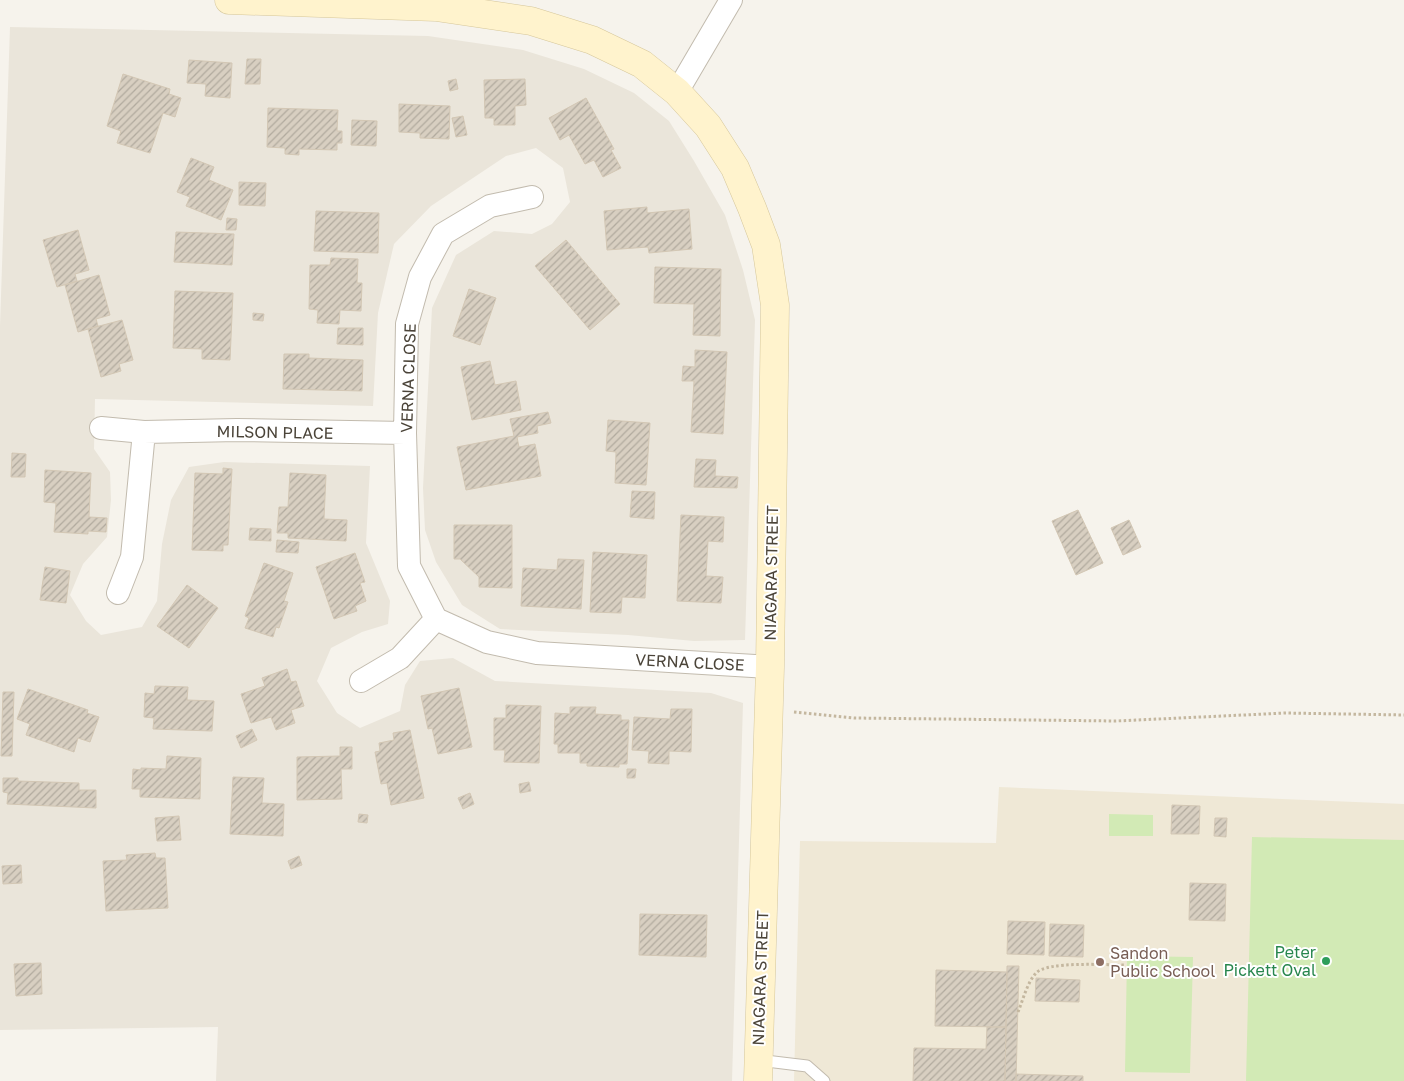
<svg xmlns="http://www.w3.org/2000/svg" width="1404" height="1081" font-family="'Golos Text',sans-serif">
<defs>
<pattern id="building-hatch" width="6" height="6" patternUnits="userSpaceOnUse" patternTransform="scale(1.25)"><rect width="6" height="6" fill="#d8cfc1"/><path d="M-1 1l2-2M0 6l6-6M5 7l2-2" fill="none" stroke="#b1aa9e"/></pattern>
</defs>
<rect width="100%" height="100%" fill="#f6f3ec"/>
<path fill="#eae5da" d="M10,27L428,36L523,50L584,69L634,93L669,121L694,161L725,215L743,270L755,320L745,640L694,641L628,635L500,629L462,605L436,562L425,530L423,488L432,308L456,255L494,231L532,234L552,224L570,202L563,168L536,148L506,156L431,206L394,244L378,313L373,406L95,399L94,449L110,472L111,500L107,537L83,564L70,595L86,621L101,635L142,627L157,601L162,544L171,500L189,467L224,462L370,466L366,543L390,601L388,624L362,632L331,648L317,681L337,713L360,728L400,711L405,685L420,661L453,658L495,681L711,693L743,703L732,1081H216L218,1027L0,1030V326Z"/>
<path fill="#efe8d6" d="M999,787L1404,804V1081H794L800,841L996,843Z"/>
<path fill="#d2eab5" d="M1109,814L1153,815V836H1109Z
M1252,837L1404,840V1081H1246Z
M1127,956L1193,957L1190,1073L1125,1072Z"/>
<path fill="url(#building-hatch)" stroke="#d3c7b4" d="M247,59H261L260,84H245Z
M189,60L232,63L230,98L205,96L206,84L187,83Z
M123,74L170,89L169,94L181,98L175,117L163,113L150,153L117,143L121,131L107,126Z
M456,79L458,89L450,91L448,81Z
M525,79L526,105L515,106V125H494V118H485L484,80Z
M586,98L614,149L611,150L621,168L603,177L594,160L585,164L569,135L560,140L549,118Z
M399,104L450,106L449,139L420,138V133L399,132Z
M268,108L338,110L337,131H342V143H337V150L299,149V155L285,154V148L267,147Z
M463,116L467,135L456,137L452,118Z
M352,120L377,121L376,146L351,145Z
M191,158L214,167L209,180L233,190L221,220L186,206L190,197L177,192Z
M239,182L266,183L265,206L239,205Z
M647,207V213L689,209L692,249L649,253L648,247L607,250L604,211Z
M316,211L379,213L378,253L314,251Z
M227,218L237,219L236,230H226Z
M78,230L89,270L75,274L77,281L57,287L43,240Z
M176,232L234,234L232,265L174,262Z
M566,240L620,304L590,330L535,266Z
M331,258L358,259L357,283H362L361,311L340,310L339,324L317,323L318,310L309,309L310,265H330Z
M655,267L721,269L720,336L693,335L694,304L654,303Z
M99,275L110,315L96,319L98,326L78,332L65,285Z
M469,289L496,298L480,345L453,336Z
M175,291L233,293L230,360L202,359V349L173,348Z
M253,313L264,314L263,321L253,320Z
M122,320L133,360L119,364L121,371L101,377L88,329Z
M338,328H363V345L337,344Z
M695,350L727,352L723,434L691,432L694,381H682L683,366L695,367Z
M284,354H309V358L363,360L362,391L283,389Z
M490,361L495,385L516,381L521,410L472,420L461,367Z
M548,412L551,423L537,426L538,433L517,437L519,447L535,444L541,476L466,490L457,447L514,436L510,419Z
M608,420L650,423L646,485L615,483L616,452L606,451Z
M12,453L26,454L25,477H11Z
M696,459L716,460L715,476L738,477L737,488L694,487Z
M223,468L232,469L228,545H223V551L192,550L195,473L223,474Z
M45,470L91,473L89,517L107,518L106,532L88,531V534L54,532L56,503L44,502Z
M290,473L326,475L324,519L347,520L346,541L288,538V533H277L279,507H288Z
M632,491L655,492L654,519L630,517Z
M1078,510L1103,563L1076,575L1052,521Z
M681,515L724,517L723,542L708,541L706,576L723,577L721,603L677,601Z
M1129,520L1141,547L1123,555L1111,528Z
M454,525H512V588L479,587V577L460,559H454Z
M250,528L271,529V541L249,540Z
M277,540L299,542L298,553L276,552Z
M593,552L647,555L645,598L622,597L621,613L590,612Z
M355,553L365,582L360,583L366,601L355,606L357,611L334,619L316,567Z
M558,559L584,560L581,609L521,606L523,568L557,570Z
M264,563L293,573L284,601L288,602L279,628L276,627L273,637L245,628L249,618L245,616Z
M45,567L70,571L66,603L40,600Z
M187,585L218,608L189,648L157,626Z
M287,669L291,682L296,681L304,706L291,710L295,723L276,730L271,717L251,723L241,694L265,686L262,678Z
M155,686L188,687L187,700L214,701L212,731L153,729L154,718L144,717L145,693L154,694Z
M459,688L472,747L438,754L432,728L428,729L421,696Z
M28,689L88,710L87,713L99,717L90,742L78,738L74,752L26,735L30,724L17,719Z
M3,692H14L12,756H1Z
M506,705L541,706L539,763L504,762L505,750H494V718H506Z
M570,707H596L595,714L621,715V720H629L627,764H619V767L587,766V763H580V753H558V744H554L555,713L570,714Z
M671,709H692L691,752L669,751V764L648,763L649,751L632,750L634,717L670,719Z
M252,729L257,740L241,748L236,736Z
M410,730L424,798L391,805L387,783L381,784L375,752L380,751L379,743L394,740L393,733Z
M340,747H352V769H341L342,799L297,800V757L340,756Z
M167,756L201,758L200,799L140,797V789H132L133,769L141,770V768L166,769Z
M627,769H636L635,778H627Z
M233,777L264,778L262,803L284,804L283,836L230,834Z
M3,778H18V781L79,783V790H96V808L7,804L8,793L3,792Z
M529,782L531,791L520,793L519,784Z
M470,793L474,804L463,809L458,798Z
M1172,805L1200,806L1199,834H1171Z
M359,814L368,815L367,823L358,822Z
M179,816L181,840L157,841L155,818Z
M1215,818H1227L1226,837L1214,836Z
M155,853L156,858H165L168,908L106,911L103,861L127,860L126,855Z
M299,856L302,865L291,869L288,861Z
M21,865L22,883L3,884L2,866Z
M1190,883L1226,884L1225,921L1189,920Z
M640,914L707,915L706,957L639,955Z
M1008,921L1045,922L1044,955L1007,954Z
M1050,924L1084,925L1083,957L1049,956Z
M41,963L42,994L16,996L14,964Z
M1007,966H1019L1016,1081H1005Z
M936,970L1007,972L1006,1027L935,1026Z
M1036,978L1080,980L1079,1002L1035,1001Z
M987,1027H1006L1005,1081H913L914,1048L986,1049Z
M1016,1074L1083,1076V1081H1016Z"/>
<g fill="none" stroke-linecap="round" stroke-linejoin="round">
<defs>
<path id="lane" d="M758,1060L807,1066L824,1081"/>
<path id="street" d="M677,92L731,0
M532,197L490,206L443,234L420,277L407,324L405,433L409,566L436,619L487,642L537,653L770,667
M101,428L144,432
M118,593L132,557L144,432L237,430L405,433
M361,681L400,658L436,619"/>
<path id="secondary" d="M229,0L436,7L531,21L592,40L642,64L677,92L708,126L735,168L752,208L766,245L775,305L770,667L758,1081"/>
</defs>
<use href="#lane" stroke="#c2bbae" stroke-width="13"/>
<use href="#street" stroke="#c2bbae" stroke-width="24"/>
<use href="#secondary" stroke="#d6c79b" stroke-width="29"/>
<path stroke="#c4b79f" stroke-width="3" stroke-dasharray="2.5 2.5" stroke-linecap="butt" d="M794,712L854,718L1116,721L1286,713L1404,715
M1018,1012C1023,1000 1027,983 1036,973C1047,961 1106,965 1124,965"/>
<use href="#lane" stroke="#fff" stroke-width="11"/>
<use href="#street" stroke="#fff" stroke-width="22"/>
<use href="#secondary" stroke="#fff3cd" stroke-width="28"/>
</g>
<circle fill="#2e9e5b" stroke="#fff" stroke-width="2" cx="1326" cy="961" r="5"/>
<circle fill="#8d6e63" stroke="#fff" stroke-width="2" cx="1100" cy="962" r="5"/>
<g text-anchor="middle" stroke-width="4" stroke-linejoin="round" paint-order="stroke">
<g font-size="16" fill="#4b4439" stroke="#fff">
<text transform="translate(408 378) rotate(-88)" y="6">VERNA CLOSE</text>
<text transform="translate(275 432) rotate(1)" y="6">MILSON PLACE</text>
<text transform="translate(771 573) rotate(-89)" y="6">NIAGARA STREET</text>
<text transform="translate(690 662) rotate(3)" y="6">VERNA CLOSE</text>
<text transform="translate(760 978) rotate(-88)" y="6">NIAGARA STREET</text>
</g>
<g font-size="16" fill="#27864d" stroke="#fff" text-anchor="end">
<text x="1316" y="958">Peter<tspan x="1316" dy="18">Pickett Oval</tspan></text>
</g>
<g font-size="16" fill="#785e54" stroke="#fff" text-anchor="start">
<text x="1110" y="959">Sandon<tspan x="1110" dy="18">Public School</tspan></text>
</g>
</g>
</svg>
